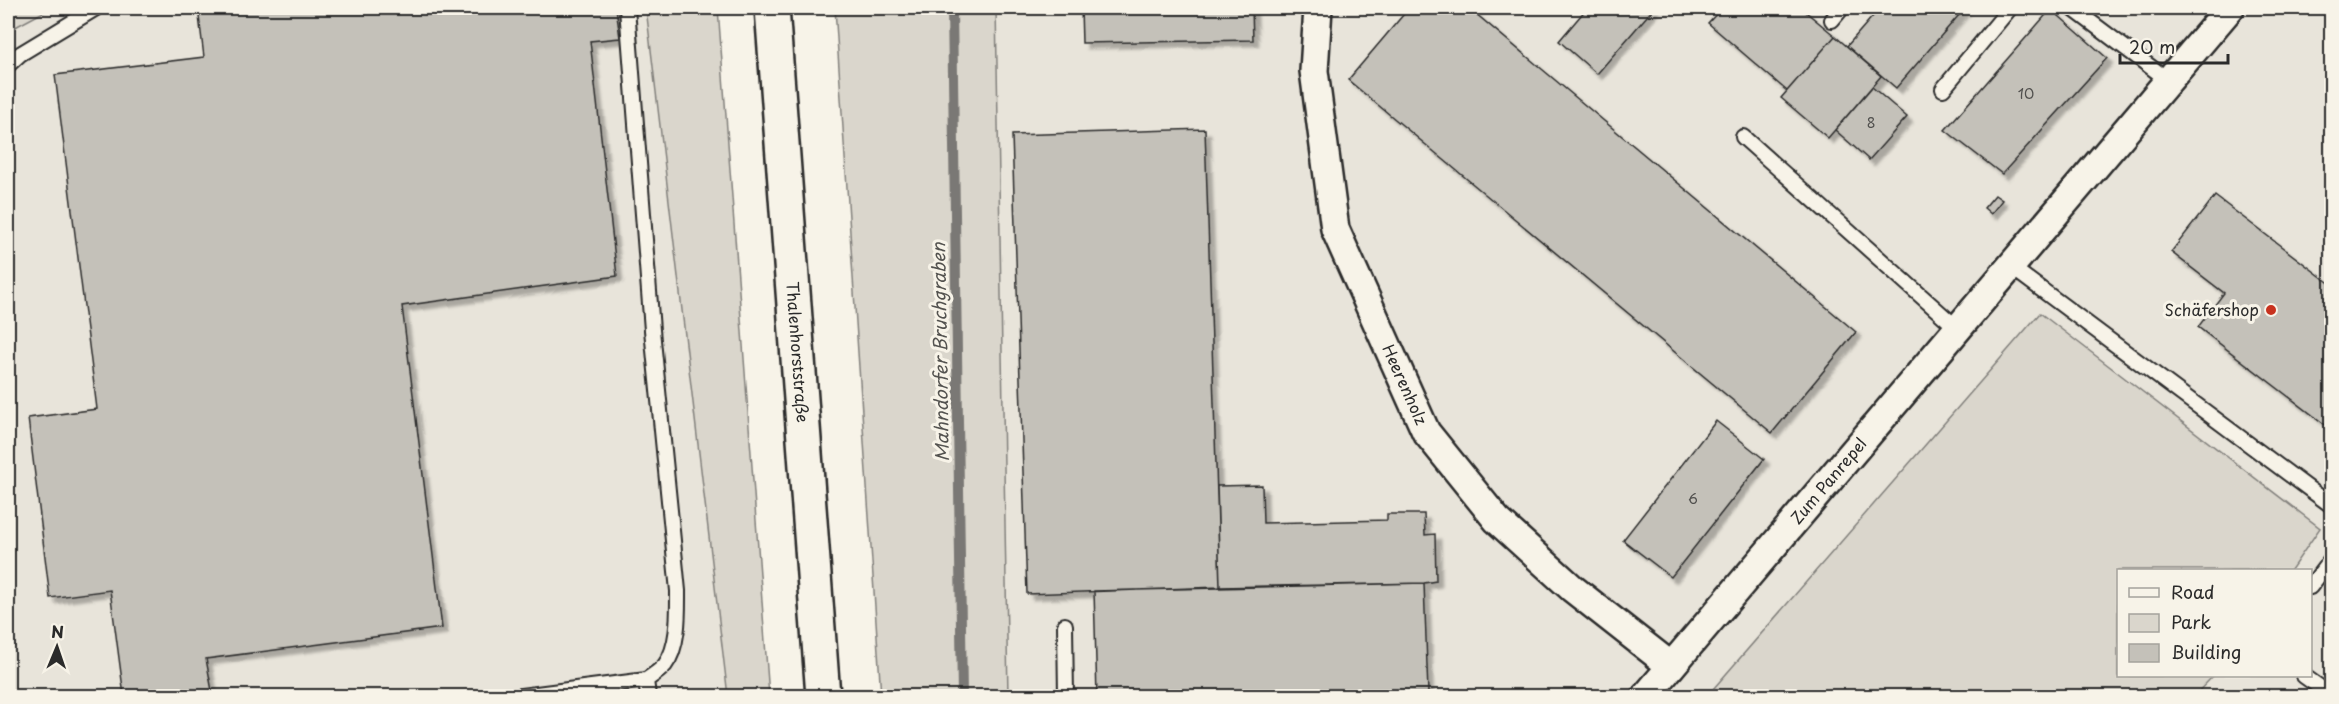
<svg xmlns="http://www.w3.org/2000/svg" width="2339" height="704" font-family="'Playpen Sans',sans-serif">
<defs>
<filter id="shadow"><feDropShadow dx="5.5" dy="5.5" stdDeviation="1.5" flood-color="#0004"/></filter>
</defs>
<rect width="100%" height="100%" fill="#f7f3e8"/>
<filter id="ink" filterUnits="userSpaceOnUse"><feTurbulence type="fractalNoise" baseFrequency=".0167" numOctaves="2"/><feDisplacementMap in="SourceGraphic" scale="12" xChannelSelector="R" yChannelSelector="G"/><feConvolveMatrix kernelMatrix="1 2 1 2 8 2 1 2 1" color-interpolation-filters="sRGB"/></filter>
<g filter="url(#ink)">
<path fill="#e8e4da" d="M51,8H646L728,696H8V31Z
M996,8H2331V696H2194L2213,676H2310V570H2291L2320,528L2040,313L1707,696H1008Z"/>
<path fill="#dad6cc" stroke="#82807c" stroke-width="1.5" d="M8,8H51L8,31Z
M646,8H718L769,696H728Z
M835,8H996L1008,696H881Z
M2040,313L2320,528L2291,570H2118V676H2213L2194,696H1707Z"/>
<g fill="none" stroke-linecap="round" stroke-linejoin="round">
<path stroke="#7a7874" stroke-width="10" d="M952,8L962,696"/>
</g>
<path fill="#c4c1b9" stroke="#2b2b2b" stroke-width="1.5" filter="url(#shadow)" d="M198,8H616L620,38L590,41L617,276L402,306L442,628L206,659L213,696H124L110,590L50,598L28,418L97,409L55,75L204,57Z
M1081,8H1252L1253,40L1082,43Z
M1409,8H1469L1856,332L1772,433L1348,80Z
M1587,8H1654L1597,74L1559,41Z
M1722,8H1801L1835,36L1787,91L1708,23Z
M1880,8H1965L1896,88L1847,46Z
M2051,9L2107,58L2002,174L1945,130Z
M1835,36L1881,76L1828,138L1781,98Z
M1872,87L1907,117L1869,160L1835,130Z
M1205,129L1220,587L1027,594L1012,135Z
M1995,195L2002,200L1991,214L1984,208Z
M2215,196L2332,285V430L2198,327L2224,293L2171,252Z
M1716,421L1764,459L1671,577L1623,540Z
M1262,485L1263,523L1387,520V514H1424L1425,535L1435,534L1436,581L1424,583L1220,587L1217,486Z
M1424,583L1428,693L1289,696H1097L1094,591Z"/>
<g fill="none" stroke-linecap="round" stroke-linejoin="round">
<defs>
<path id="lane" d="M627,8L652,330L678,591C678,613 679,647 665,665C660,671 652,676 646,680
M2072,8L2168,80
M1832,20L1842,8
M8,65L20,54L96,8
M1943,89L2010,8
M1743,137L1957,328
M2010,266L2332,506
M2310,587L2332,558
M1065,625L1066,696
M2304,676L2332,696
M521,696L646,680L648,696"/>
<g id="street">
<path id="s1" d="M1318,8L1314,71L1335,229L1426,432L1497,520L1573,589L1671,666"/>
<path id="s2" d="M1646,696L2230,8"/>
</g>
<g id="secondary">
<path id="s3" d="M772,8L823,696"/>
</g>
</defs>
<use href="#lane" stroke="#2b2b2b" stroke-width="18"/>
<use href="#street" stroke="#2b2b2b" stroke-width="32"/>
<use href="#secondary" stroke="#2b2b2b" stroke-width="38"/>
<use href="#lane" stroke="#f7f3e8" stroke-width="14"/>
<use href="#street" stroke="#f7f3e8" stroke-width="27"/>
<use href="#secondary" stroke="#f7f3e8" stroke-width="33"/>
</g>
</g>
<circle fill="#c8321e" stroke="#f7f3e8" stroke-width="2" cx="2271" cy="310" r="6"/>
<g text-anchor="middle" stroke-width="6" stroke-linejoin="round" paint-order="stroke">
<g font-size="14" fill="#51504e">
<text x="2026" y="99">10</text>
<text x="1871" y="128">8</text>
<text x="1693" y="504">6</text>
</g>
<g font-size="16" fill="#2b2b2b" stroke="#f7f3e8" text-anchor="end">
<text x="2259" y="316">Schäfershop</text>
</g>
<g font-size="16" fill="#2b2b2b" stroke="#f7f3e8">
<text dy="6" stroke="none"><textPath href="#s3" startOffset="345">Thalenhorststraße</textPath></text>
<text dy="6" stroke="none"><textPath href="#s1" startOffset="393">Heerenholz</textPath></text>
<text dy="6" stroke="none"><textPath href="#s2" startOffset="282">Zum Panrepel</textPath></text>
</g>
<g font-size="18" font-style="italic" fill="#53524f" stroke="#f7f3e8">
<text transform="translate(941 352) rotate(-91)" y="6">Mahndorfer Bruchgraben</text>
</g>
</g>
<rect width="2339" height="704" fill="none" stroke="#f7f3e8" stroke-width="30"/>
<rect x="15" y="15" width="2309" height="674" fill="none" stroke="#2b2b2b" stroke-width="2" filter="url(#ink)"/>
<rect x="2117" y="569" width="195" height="108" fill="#f7f3e8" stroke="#a5a39c" stroke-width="1.5"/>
<rect x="2129" y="588" width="30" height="9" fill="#f7f3e8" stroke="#a5a39c" stroke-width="1.5"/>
<text x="2171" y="599" font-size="18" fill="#2b2b2b">Road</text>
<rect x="2129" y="614" width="30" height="18" fill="#dad6cc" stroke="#a5a39c" stroke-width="1.5"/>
<text x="2171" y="629" font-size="18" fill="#2b2b2b">Park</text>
<rect x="2129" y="644" width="30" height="18" fill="#c4c1b9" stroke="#a5a39c" stroke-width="1.5"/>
<text x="2171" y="659" font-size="18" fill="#2b2b2b">Building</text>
<g transform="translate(57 647) rotate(2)" stroke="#f7f3e8" stroke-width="4.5" paint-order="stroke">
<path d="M0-4.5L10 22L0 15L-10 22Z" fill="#2b2b2b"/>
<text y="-9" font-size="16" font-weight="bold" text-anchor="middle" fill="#2b2b2b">N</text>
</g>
<path d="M2120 54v9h108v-9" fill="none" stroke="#2b2b2b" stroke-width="3"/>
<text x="2129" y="54" font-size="18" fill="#2b2b2b" stroke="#f7f3e8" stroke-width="4.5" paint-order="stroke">20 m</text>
</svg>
